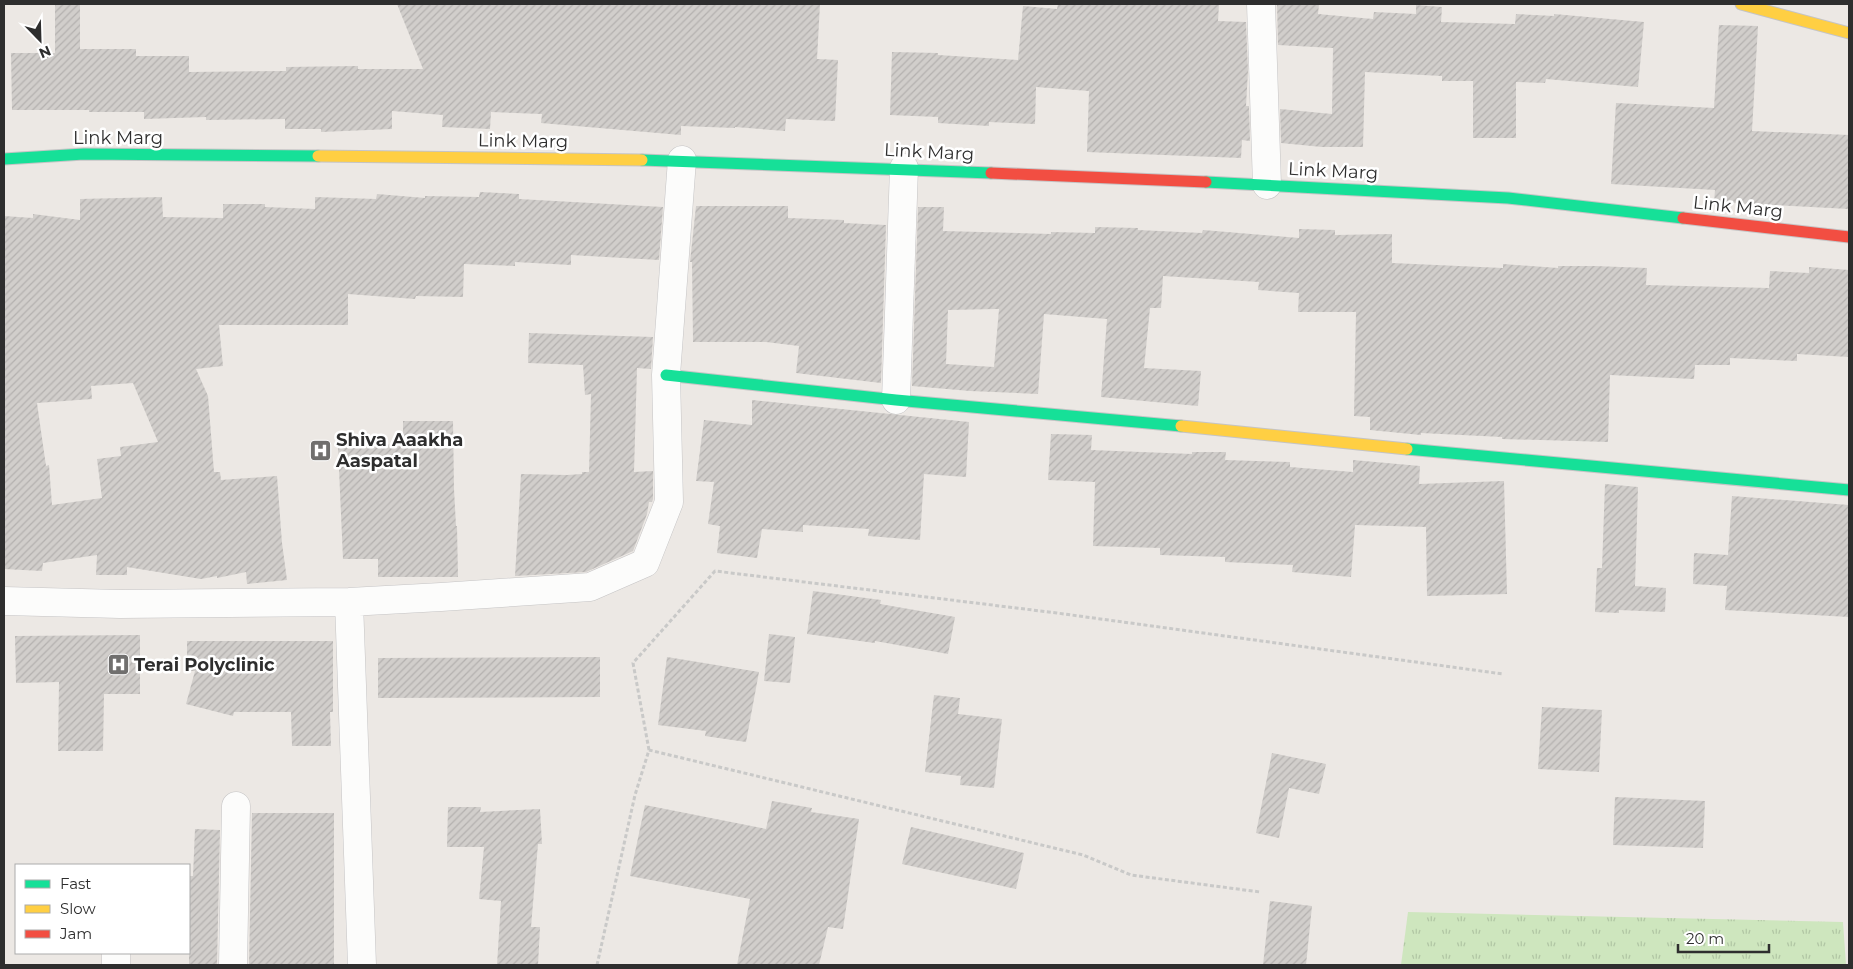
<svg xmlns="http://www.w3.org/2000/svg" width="1853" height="969" font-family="Montserrat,sans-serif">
<defs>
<pattern id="grass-tufts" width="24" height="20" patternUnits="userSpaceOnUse" patternTransform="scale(1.25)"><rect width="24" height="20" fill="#cee6be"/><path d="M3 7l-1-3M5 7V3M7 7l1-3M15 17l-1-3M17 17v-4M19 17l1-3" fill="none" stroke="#b1c6a4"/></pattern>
<pattern id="building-hatch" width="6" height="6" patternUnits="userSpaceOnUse" patternTransform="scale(1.25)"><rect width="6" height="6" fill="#d1cecb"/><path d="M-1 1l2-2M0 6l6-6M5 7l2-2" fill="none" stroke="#b4b1af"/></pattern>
</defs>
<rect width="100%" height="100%" fill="#ece8e4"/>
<path fill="url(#grass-tufts)" d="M1408,912L1843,922L1846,965H1401Z"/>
<path fill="url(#building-hatch)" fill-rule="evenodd" d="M55,4H80V49H136V56H189V72L286,71V67L358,66V69H423L397,4H820L817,59L838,60L835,121L786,119L785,131L735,127V128L681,126V135L541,123L542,114L491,112L490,129L442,127L443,115L392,111V129L321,132V129H285V119L206,120V117L144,119V112H89V110H12L11,53H55Z
M1058,4H1219L1218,21L1246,22L1248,71L1246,106H1249L1250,141L1242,140L1241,158L1087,152L1089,91L1036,87L1035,124L989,122V126L938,123V117L890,115L892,52L938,53V55L1018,60L1023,6L1057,9Z
M1277,4H1319L1318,14L1373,19L1374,12L1416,14V5L1442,7L1441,22L1515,24L1516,14L1554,16V14L1644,22L1638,87L1546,79L1545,83L1516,82V138H1473V81H1442V76L1365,72L1363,147H1322L1281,143L1280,109L1332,114L1333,48L1278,45Z
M1719,25L1758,26L1752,131L1849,135V209L1714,202L1715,190L1611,184L1616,103L1714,108Z
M480,192L519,194V199L663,207L659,260L571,255V265L515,262V266L464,264L463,297L416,296L415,299L348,294V325H219L223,366L196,369L208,396L214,472H220L221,480L277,476L282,543L287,580L247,584L246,572L217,578V576L201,579L127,567V575H96L97,555L43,563L42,571L4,569V216L33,218V214L80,220V199L162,197L163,217L223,218V204H265V207L315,209V197L376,199L377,194L425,198V196L479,197ZM133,383L158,442L120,447L121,456L97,459L102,498L52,505L49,465L46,466L37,403L92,399L91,386Z
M696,206H788V218L844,220V223L886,225L881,383L796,373L799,346L766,342H693L692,262H690Z
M918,207H944L943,231L1051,234V232L1095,233V227L1138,228V230L1202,233L1203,230L1299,238V229L1335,230V235L1392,234V263L1503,268V264L1558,268V266H1595L1647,268L1646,285L1769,288L1770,271L1809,273V267L1849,270V357L1797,354V361L1730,358V365H1695L1694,379L1610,375L1608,442L1502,439V437L1421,433V435L1370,430V417L1354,416L1356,312H1298L1299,293L1258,290L1259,282L1163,276L1161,308H1150L1144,368L1201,371L1198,406L1101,397L1107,319L1044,314L1038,394L970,391L912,386ZM999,309L994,367L946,364L948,310Z
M529,333L653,337L651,369L637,368L634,472L653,471V499L652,502H649L647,514L633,551L586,572L515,576L521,474L567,475L582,474V472H589L591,394L585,395L583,365L528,363Z
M752,400L969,422L966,477L924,474L920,540L868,536L869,529L803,525V532L762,529L757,558L717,553L720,526L708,524L714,482L696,481L704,420L752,425Z
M403,421H453L454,489L456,526H457L458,577H378V559H343L338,447L403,444Z
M1051,434L1092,435L1091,450L1192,454V452H1226L1225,460L1290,462V467L1353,472V460L1420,466L1419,484L1504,481L1507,594L1427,596L1426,527L1355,525L1351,577L1292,572L1293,565L1225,562V557L1160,555V548L1093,546L1095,482L1048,480Z
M1605,484L1638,487L1635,586L1666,588L1665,612L1619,610V613L1595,612L1597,568H1602Z
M1732,496L1849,505V617L1725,610L1727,586L1693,584L1694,553L1728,555Z
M813,591L881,600L880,604L955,617L948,654L875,641V643L807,634Z
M769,634L795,637L790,683L764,681Z
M140,635V694H104L103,751H58L59,682L16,683L15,636Z
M187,641H333V712H330L331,746H292L291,712H234L233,716L186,704L195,671H187Z
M600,657V697L378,698V658Z
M667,657L759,672L746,742L705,736L706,731L658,725Z
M934,695L960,698L958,714L1002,719L994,788L960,785L961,776L925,772Z
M1542,707L1602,710L1599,772L1538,769Z
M1272,753L1326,764L1319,794L1289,788L1279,838L1256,833Z
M1615,797L1705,801L1703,848L1613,845Z
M772,801L812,808L811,812L859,819L843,929L828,927L819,965H737L750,899L630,876L645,805L766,829Z
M448,807H481L480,812L540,809L542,844H538L531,927H540L538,965H497L501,901L479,899L484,847H447Z
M252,813H334V965H249Z
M911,827L1024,853L1016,889L902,864Z
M195,829L220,830L217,965H189V876H193Z
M1270,901L1312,906L1306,965H1263Z"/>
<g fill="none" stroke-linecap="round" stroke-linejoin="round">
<defs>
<path id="street" d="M1261,4L1267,185
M896,400L904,168
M4,601L120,604L349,602L441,597L590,587L645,563L669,502L666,375L682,160
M349,602L362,965
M116,953V965
M233,965L236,806"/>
<path id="fast" d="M4,159L84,154L318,156
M642,160L991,173
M1206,182L1508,198L1683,218
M666,375L896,400L1181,426
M1407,449L1849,490"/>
<path id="slow" d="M1741,4L1849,33
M318,156L642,160
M1181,426L1407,449"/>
<path id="jam" d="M991,173L1206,182
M1683,218L1849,237"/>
</defs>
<use href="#street" stroke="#c5c4c5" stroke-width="29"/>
<use href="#fast" stroke="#c5c4c5" stroke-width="13"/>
<use href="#slow" stroke="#c5c4c5" stroke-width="13"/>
<use href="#jam" stroke="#c5c4c5" stroke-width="13"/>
<path stroke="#c9c9c8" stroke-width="3" stroke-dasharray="4 2.5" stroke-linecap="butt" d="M649,750L633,663L715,571L1057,613L1503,674
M597,965L635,795L649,750L1083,855L1131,875L1260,892"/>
<use href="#street" stroke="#fcfcfb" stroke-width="28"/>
<use href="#fast" stroke="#16e098" stroke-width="11"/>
<use href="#slow" stroke="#ffcf43" stroke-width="11"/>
<use href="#jam" stroke="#f24e42" stroke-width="11"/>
</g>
<defs>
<symbol id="hospital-square" viewBox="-11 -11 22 22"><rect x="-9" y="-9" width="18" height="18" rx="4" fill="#706f6e" stroke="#fff"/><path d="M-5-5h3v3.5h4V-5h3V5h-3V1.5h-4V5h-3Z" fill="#fff"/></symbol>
</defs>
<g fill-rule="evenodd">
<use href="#hospital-square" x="308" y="438" width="25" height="25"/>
<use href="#hospital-square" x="106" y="652" width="25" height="25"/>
</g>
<g text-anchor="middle" stroke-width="5" stroke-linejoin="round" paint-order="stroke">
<g font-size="18" fill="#2e2e2e" stroke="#fff">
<text x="118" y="144">Link Marg</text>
<text transform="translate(523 141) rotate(1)" y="6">Link Marg</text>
<text transform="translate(929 152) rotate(3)" y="6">Link Marg</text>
<text transform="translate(1333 171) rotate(3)" y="6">Link Marg</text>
<text transform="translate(1738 207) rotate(6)" y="6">Link Marg</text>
</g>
<g font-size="18" font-weight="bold" fill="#2e2e2e" stroke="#fff" text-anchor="start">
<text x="336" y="446">Shiva Aaakha<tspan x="336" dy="21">Aaspatal</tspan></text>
<text x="134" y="671">Terai Polyclinic</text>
</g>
</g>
<rect width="1853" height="969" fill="none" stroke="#2e2e2e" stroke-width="10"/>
<rect x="15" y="864" width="175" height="90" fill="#ffffff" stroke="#ababab"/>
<rect x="25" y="880" width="25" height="8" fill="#16e098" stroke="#ababab"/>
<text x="60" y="889" font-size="15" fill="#2e2e2e">Fast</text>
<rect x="25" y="905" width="25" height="8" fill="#ffcf43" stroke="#ababab"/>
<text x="60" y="914" font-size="15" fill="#2e2e2e">Slow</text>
<rect x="25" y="930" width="25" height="8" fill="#f24e42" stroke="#ababab"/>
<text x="60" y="939" font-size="15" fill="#2e2e2e">Jam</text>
<g transform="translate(40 40) rotate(157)" stroke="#ffffff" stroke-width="4" paint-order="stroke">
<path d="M0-4L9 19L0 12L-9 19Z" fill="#2e2e2e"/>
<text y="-8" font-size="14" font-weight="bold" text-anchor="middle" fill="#2e2e2e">N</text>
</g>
<path d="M1678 944v8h91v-8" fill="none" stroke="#2e2e2e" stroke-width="2.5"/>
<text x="1686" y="944" font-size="15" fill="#2e2e2e" stroke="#ffffff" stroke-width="4" paint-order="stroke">20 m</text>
</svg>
